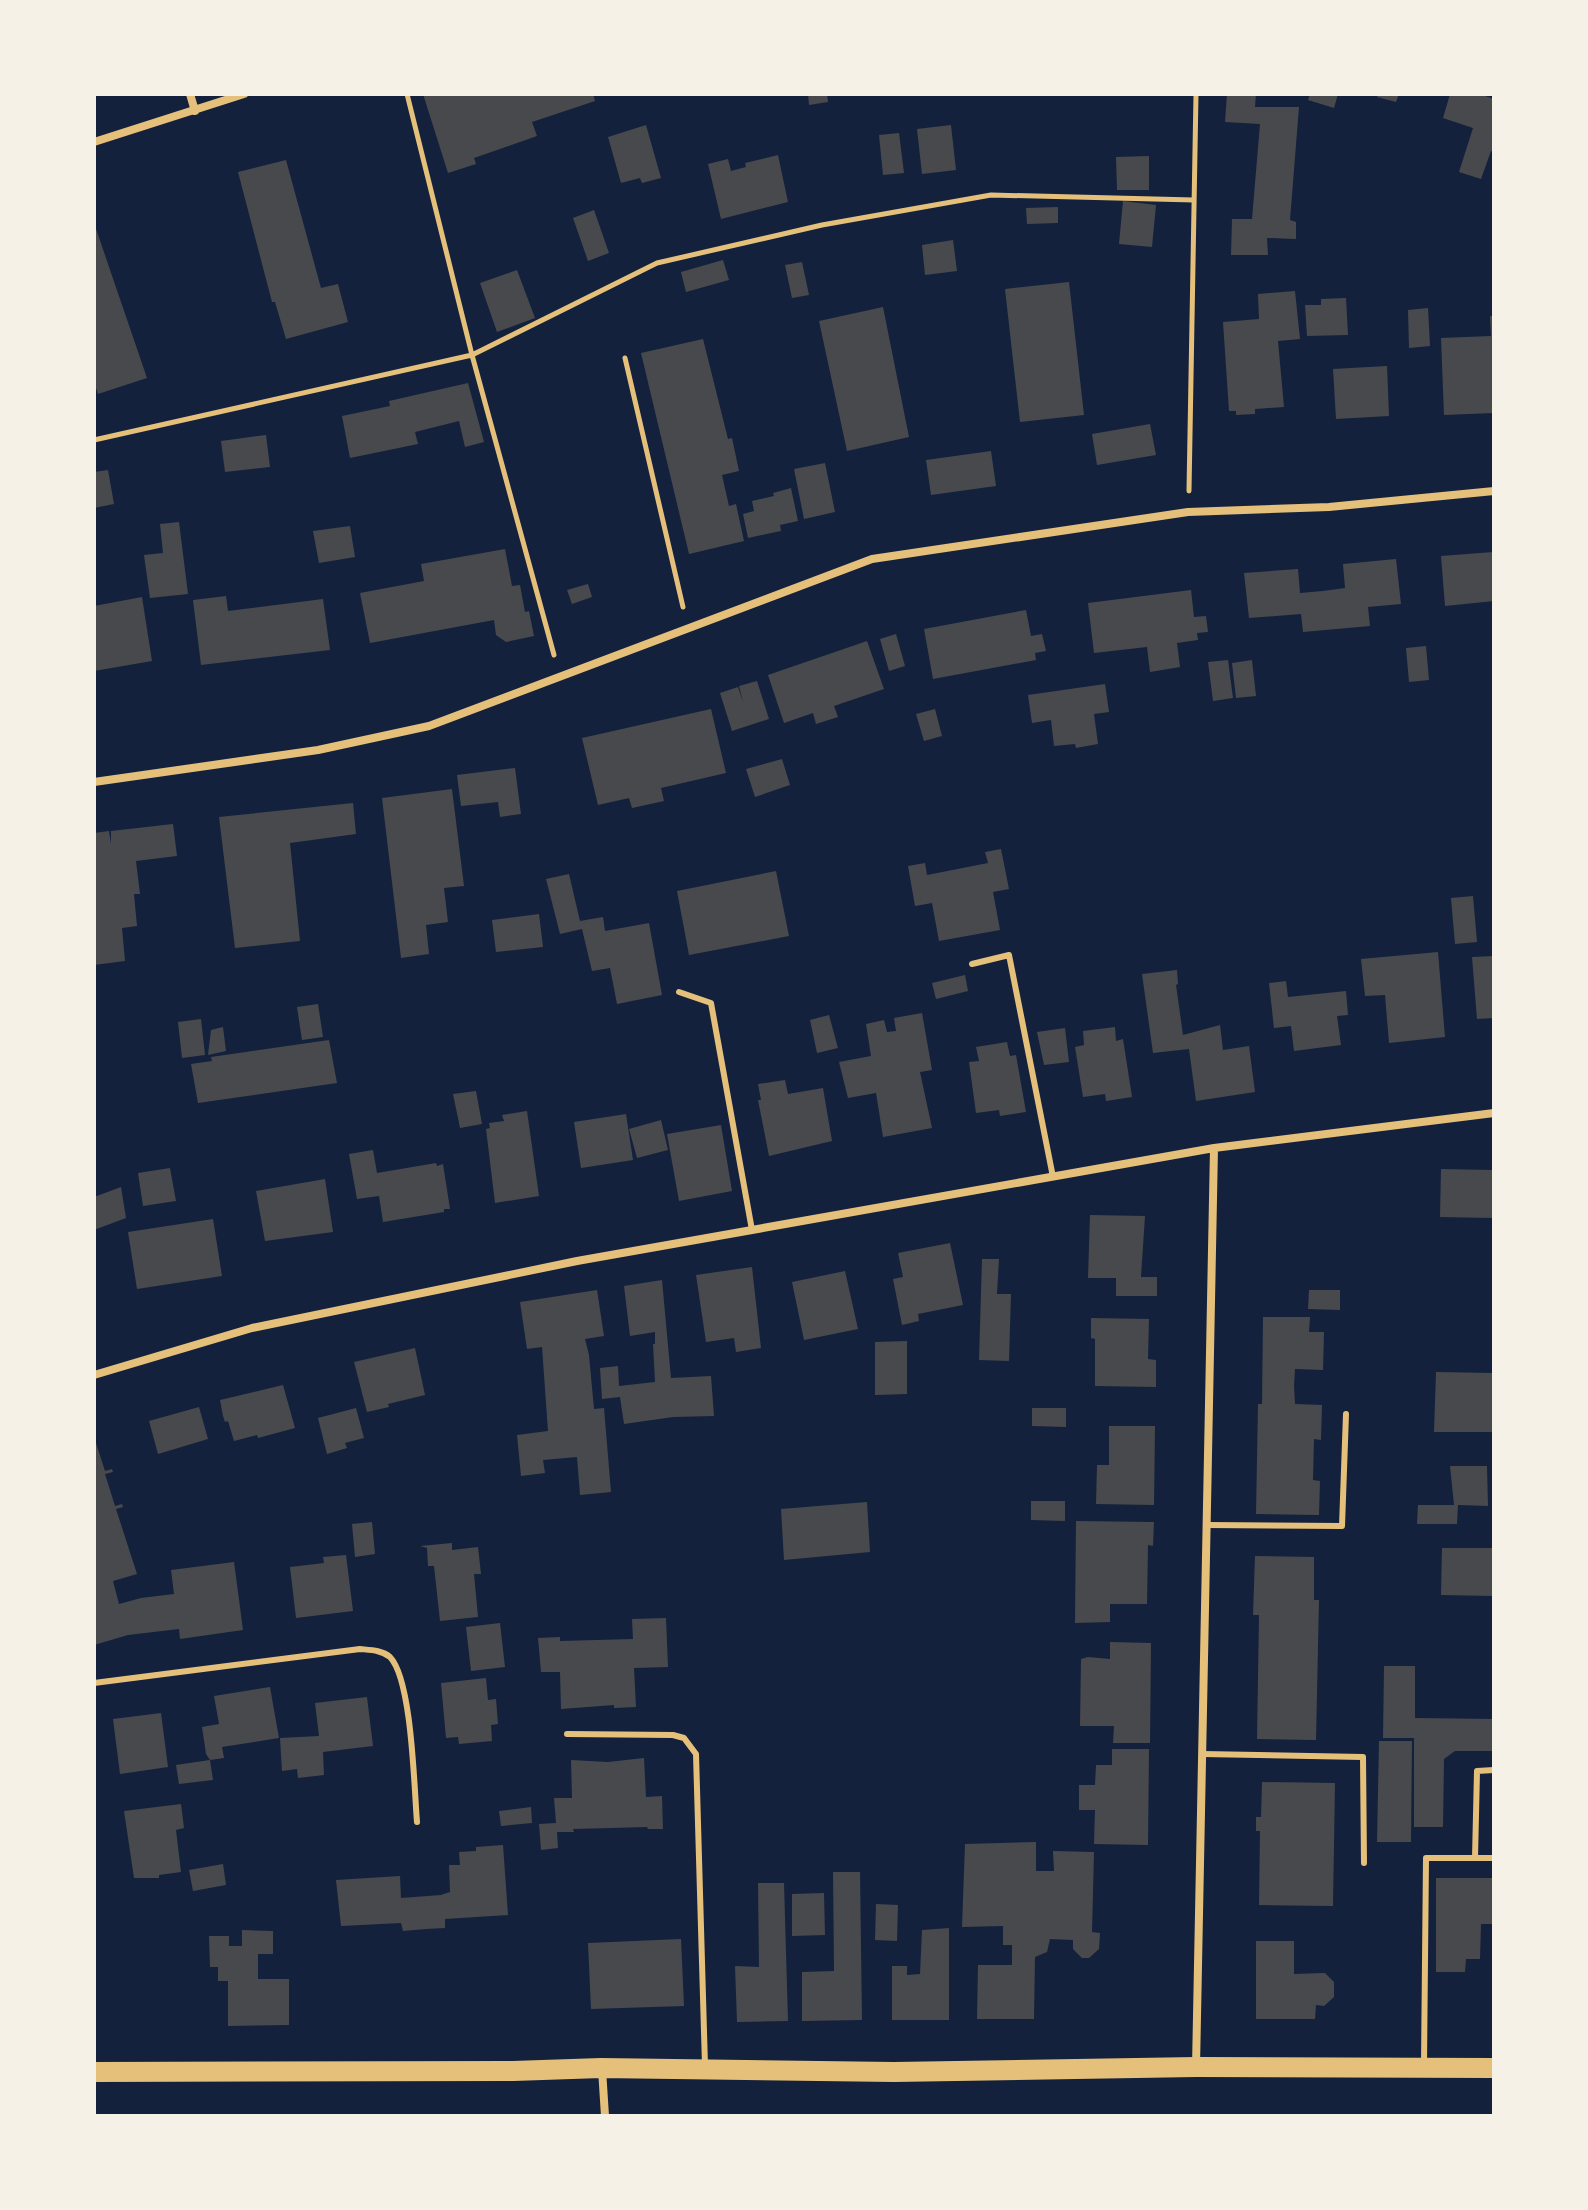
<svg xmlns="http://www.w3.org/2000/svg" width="1588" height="2210" font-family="'Nunito Sans',sans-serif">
<rect width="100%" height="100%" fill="#14213d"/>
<path fill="#48494c" d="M423,94H455L456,96L462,94H593L595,101L532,122L537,136L474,158L476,164L448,173Z
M808,94H827L828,102L809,105Z
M1227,94H1256L1255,107H1299L1290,220L1296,222V239L1267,238L1268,255H1231L1232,219H1252L1260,124L1225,122Z
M1310,94H1338L1334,108L1308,100Z
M1378,94H1399L1396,102L1377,97Z
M1450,94H1479L1494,99V152L1491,151L1481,179L1459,172L1473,128L1443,118Z
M646,125L661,178L642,183L640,178L621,183L608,137Z
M951,125L956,170L922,174L917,129Z
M899,133L904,173L883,175L879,135Z
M778,155L788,202L721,219L708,164L728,159L731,171L746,167L745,163Z
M1149,156V190H1117L1116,157Z
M286,160L321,288L338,284L348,322L286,339L275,302H272L238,172Z
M1123,201L1156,205L1152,247L1119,244Z
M1058,207V223L1027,224L1026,208Z
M594,210L609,253L588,261L573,218Z
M94,223L147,378L98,394L94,382Z
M953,240L957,271L925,275L922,245Z
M723,260L729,280L686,292L681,272Z
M802,262L809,295L792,298L785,265Z
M517,270L535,318L497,332L480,283Z
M1069,282L1084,415L1020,422L1005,289Z
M1295,291L1300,339L1278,341L1284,407L1255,409V414L1236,415V411H1229L1223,322L1259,319L1258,294Z
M1346,298L1348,335L1307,336L1305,305H1321V299Z
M883,307L909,437L847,451L819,321Z
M1428,308L1430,346L1409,348L1408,310Z
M1490,316H1494V413L1444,415L1441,338L1491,336Z
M703,339L728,439L732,438L739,471L722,475L729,506L736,504L744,541L689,554L641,353Z
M1387,366L1389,416L1336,419L1333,369Z
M468,383L484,442L465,447L459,421L415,432L418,444L350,458L342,416L390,406L389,401Z
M1150,424L1156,455L1097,465L1092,434Z
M266,435L270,467L225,472L221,441Z
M991,451L996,486L931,495L926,460Z
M825,463L835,512L804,519L794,469Z
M108,470L114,504L94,508V472Z
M791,488L798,521L780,525L781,531L748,538L743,514L754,511L752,501L774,496L773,493Z
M179,522L188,594L150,598L144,555L163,553L160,524Z
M350,526L355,557L319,563L313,531Z
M505,549L512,586L520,585L525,612L529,611L534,636L506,642L496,635L494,620L370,643L360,593L424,581L421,564Z
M1493,552L1494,601L1445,606L1441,556Z
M1396,559L1401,604L1368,607L1370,626L1303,632L1301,614L1249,618L1244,573L1298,569L1300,593L1323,591L1345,588L1343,564Z
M588,584L592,597L572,604L567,590Z
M1191,590L1194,617L1206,616L1208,632L1197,633L1198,640L1177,643L1180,667L1150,672L1147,647L1094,653L1088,603Z
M226,596L228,611L323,599L330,650L201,665L193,600Z
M142,597L152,661L94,671V606Z
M1026,610L1031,636L1042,634L1046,651L1035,653L1036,660L933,679L924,629Z
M896,634L905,666L889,671L880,639Z
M867,641L884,689L834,706L838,717L816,724L813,713L784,723L768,675Z
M1426,646L1429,680L1409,682L1406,648Z
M1228,660L1233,698L1213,701L1208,662Z
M1252,660L1256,696L1236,698L1232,663Z
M757,681L769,719L732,731L720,693L738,687L743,702L739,686Z
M1105,684L1109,712L1094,714L1098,744L1076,748L1075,744L1054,746L1051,720L1032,723L1028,695Z
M711,709L726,773L661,788L664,801L632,808L629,798L598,805L582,738Z
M935,709L942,736L924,741L916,714Z
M782,759L790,785L755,797L746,769Z
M515,768L521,814L500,817L498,802L461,806L457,775Z
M452,789L464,886L444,888L448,922L426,925L429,954L401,958L382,798Z
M353,803L356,834L290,843L300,941L235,948L219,817Z
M173,824L177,856L136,861L140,894H134L137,926L122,928L125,961L94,965V833L109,831L111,844V831Z
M1001,849L1009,889L993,892L1000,930L939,941L932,903L915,906L908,866L925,863L927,875L988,863L985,852Z
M776,871L789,936L689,955L677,891Z
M569,874L580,921L603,917L605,931L649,923L662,995L617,1004L610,968L592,971L582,929L560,934L546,879Z
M1473,896L1477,942L1455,944L1451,898Z
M539,914L543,947L496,952L492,920Z
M1438,952L1445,1037L1389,1043L1385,995L1365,996L1361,959Z
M1494,956V1018L1477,1019L1472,957Z
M1177,970L1178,984L1176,985L1183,1035L1220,1025L1223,1050L1249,1046L1255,1092L1196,1101L1189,1049L1153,1053L1142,974Z
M965,975L968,991L936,999L932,983Z
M1286,981L1288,997L1346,991L1348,1015L1337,1016L1341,1045L1294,1051L1291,1026L1274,1028L1269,983Z
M318,1004L323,1037L302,1040L297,1007Z
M922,1013L932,1070L920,1072L932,1128L883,1137L876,1093L848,1098L839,1062L871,1056L866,1024L884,1020L887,1032L896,1031L894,1018Z
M829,1015L838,1048L817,1053L810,1020Z
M201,1019L205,1055L182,1058L178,1022Z
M223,1027L226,1051L208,1055L211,1030Z
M1115,1027L1116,1041L1123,1039L1132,1097L1106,1101L1105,1094L1083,1097L1075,1047L1084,1045L1083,1031Z
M1065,1028L1069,1062L1044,1065L1037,1032Z
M329,1040L337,1083L198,1103L191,1064L212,1061L211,1057Z
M1007,1042L1010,1056L1016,1055L1026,1112L1000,1116L999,1110L976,1113L969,1062L979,1061L976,1047Z
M785,1080L788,1094L823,1088L832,1141L769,1156L758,1100H761L758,1084Z
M476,1091L482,1124L460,1128L453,1094Z
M527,1111L539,1196L495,1203L486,1129L490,1128L489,1123L504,1121L502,1115Z
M626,1114L633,1160L581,1168L574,1122Z
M661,1120L668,1150L637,1158L629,1129Z
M721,1125L732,1191L679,1201L667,1134Z
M373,1150L377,1173L436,1163L437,1166L443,1164L450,1209H444V1212L383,1222L379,1196L357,1199L349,1154Z
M170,1168L176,1201L143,1206L138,1173Z
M1441,1169L1494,1170V1218L1440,1217Z
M325,1179L333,1232L265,1241L256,1191Z
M121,1187L126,1218L94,1230V1197Z
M1090,1215L1145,1216L1141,1277H1157V1296H1116V1278H1088Z
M213,1219L222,1276L137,1289L128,1232Z
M950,1243L963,1305L918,1314L919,1321L902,1325L893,1279L903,1277L898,1253Z
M982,1259H999L997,1294H1011L1009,1361L979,1360Z
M752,1267L761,1348L736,1352L734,1338L706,1342L696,1275Z
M845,1271L858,1329L804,1340L792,1282Z
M662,1280L671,1378L711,1376L714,1416L673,1417L624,1424L620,1397L602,1399L600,1368L618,1366L619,1386L655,1382L653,1344H655V1332L630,1336L624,1286Z
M597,1290L604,1336L585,1339L589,1355L594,1409L604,1408L611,1492L580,1495L577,1457L543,1460L545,1473L521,1476L517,1435L548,1431L542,1347L527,1349L520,1302Z
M1309,1290H1340V1310L1308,1309Z
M1263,1317H1310L1309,1332H1324L1323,1370L1295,1369L1294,1386L1295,1404L1322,1405L1321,1440L1314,1439L1313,1480L1320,1481L1319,1515L1256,1514L1258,1404H1262Z
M1091,1318L1149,1319L1148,1359L1156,1360V1387L1095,1386V1339L1091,1338Z
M907,1341V1394L875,1395V1342Z
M415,1348L425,1395L388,1404L389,1407L367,1412L354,1362Z
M1436,1372L1494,1373V1432H1434Z
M283,1385L295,1428L258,1438L257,1435L234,1441L228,1421L225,1422L223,1416L220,1400Z
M199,1407L208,1439L158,1454L149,1421Z
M356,1408L364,1438L345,1443L347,1448L327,1454L318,1418Z
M1032,1408H1066V1427L1032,1426Z
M1109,1426H1155L1154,1505L1096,1504L1097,1465H1109Z
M94,1437L105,1471L112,1469L113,1472L105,1474L115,1506L122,1504L123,1507L116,1509L137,1574L113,1581L119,1604L141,1598L174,1594L171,1570L234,1562L243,1630L180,1639L179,1629L128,1635L94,1645Z
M1450,1466H1487L1488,1506L1458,1505L1457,1524H1417L1418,1505H1454Z
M1031,1501H1065V1521L1031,1520Z
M867,1502L870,1552L784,1560L781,1509Z
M1076,1521L1154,1522L1153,1546L1148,1545L1147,1604H1110V1622L1075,1623Z
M372,1522L375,1554L355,1557L352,1524Z
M452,1543V1550L478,1547L481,1574H474L478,1617L440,1621L434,1566H428L427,1548L420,1546Z
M1442,1548H1494V1596L1441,1595Z
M346,1555L353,1611L296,1618L290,1567L324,1563L323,1557Z
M1255,1556L1314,1557V1600H1319L1316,1740L1257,1739L1259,1615H1253Z
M666,1618L668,1667L634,1668L636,1707L614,1708V1705L561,1709L560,1672H541L538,1638L560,1637V1641L633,1639L632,1619Z
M500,1623L505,1667L471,1671L466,1627Z
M1110,1642L1151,1643L1150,1743H1113L1114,1726H1080L1081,1659L1088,1657L1110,1659Z
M1384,1666H1415V1718L1494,1719V1751H1455L1444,1759L1443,1827H1414V1738H1383Z
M486,1678L488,1700L496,1699L498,1724L491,1725L492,1741L459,1744L458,1737L446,1738L441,1683Z
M270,1687L279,1738L222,1747L224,1758L210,1760L206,1754L202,1727L219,1724L214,1696Z
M367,1697L373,1746L323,1752L324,1775L298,1778L297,1769L282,1771L280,1738L319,1736L315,1703Z
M161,1713L168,1767L120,1774L113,1719Z
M1379,1741H1412L1411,1842H1377Z
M1112,1749H1149L1148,1845L1094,1844L1095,1810H1079V1785H1095L1096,1765H1112Z
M644,1758L646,1797L662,1796L663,1829H648L647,1827L573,1829L574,1832H557L558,1848L541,1850L539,1824L556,1823L554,1798H572L571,1760L608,1762Z
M210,1760L213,1780L179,1784L176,1765Z
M1262,1782L1335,1783L1333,1906L1259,1905L1260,1831H1256V1817H1261Z
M181,1804L184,1828L176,1830L181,1872L159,1875V1878H134L124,1811Z
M531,1807L532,1823L501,1826L499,1811Z
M1036,1842V1871H1054L1053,1851L1094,1852L1092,1932L1100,1933L1099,1949L1089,1958H1082L1073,1949V1940L1050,1939L1047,1952L1035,1957L1034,2019H977L978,1965H1012V1945H1003V1926L962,1927L965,1844Z
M503,1845L508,1915L445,1919V1928L426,1929L403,1931L401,1923L341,1926L336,1880L400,1876L401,1898L441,1895L450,1892L449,1865H460L459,1852L476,1851V1847Z
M223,1864L226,1885L193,1891L189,1870Z
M833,1872H860L862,2020L802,2021V1972L834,1971Z
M1436,1878H1494V1924H1481L1480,1959H1466L1465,1972H1436Z
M758,1883H784L788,2021L737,2022L735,1966L759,1967Z
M824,1893L825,1935L792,1936V1894Z
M876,1904L898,1905L897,1941L875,1940Z
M949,1928V2020H892V1966H907V1975L920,1974L922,1930Z
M242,1930L273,1931V1954H258V1979H289V2025L228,2026V1981H218V1967H210L209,1936H229V1946H242Z
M681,1939L684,2006L591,2009L588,1943Z
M1256,1941H1294V1974L1325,1973L1334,1982V1997L1324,2006L1316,2005L1315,2019H1256Z"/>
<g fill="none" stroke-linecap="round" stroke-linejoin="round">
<path stroke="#e5c07b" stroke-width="5" d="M407,94L472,355L554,655
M625,358L683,607
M94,440L472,355L657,263L822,225L991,195L1194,200
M1189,491L1196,94"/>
<path stroke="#e5c07b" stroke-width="6" d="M972,964L1009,955L1053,1177
M679,992L711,1003L752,1230
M1207,1525L1342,1526L1346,1414
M94,1683L360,1649C370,1650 382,1650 390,1657C412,1680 414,1787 417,1822
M567,1734L673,1735L684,1738L696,1754L705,2066
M1202,1754L1363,1757L1364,1863
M1475,1858L1477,1771L1494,1770
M1424,2064L1426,1858H1494"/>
<path stroke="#e5c07b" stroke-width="8" d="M190,94L195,111
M94,142L244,94
M94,782L318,750L429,726L872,559L1188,512L1329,507L1494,491
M94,1375L252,1328L577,1261L1214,1148L1494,1113
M1196,2067L1214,1148
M602,2069L605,2116"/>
<path stroke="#e5c07b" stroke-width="20" d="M94,2072L513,2071L601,2068L894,2072L1196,2067L1494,2068"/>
</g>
<rect width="1588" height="2210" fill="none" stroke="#f6f1e7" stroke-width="192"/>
</svg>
